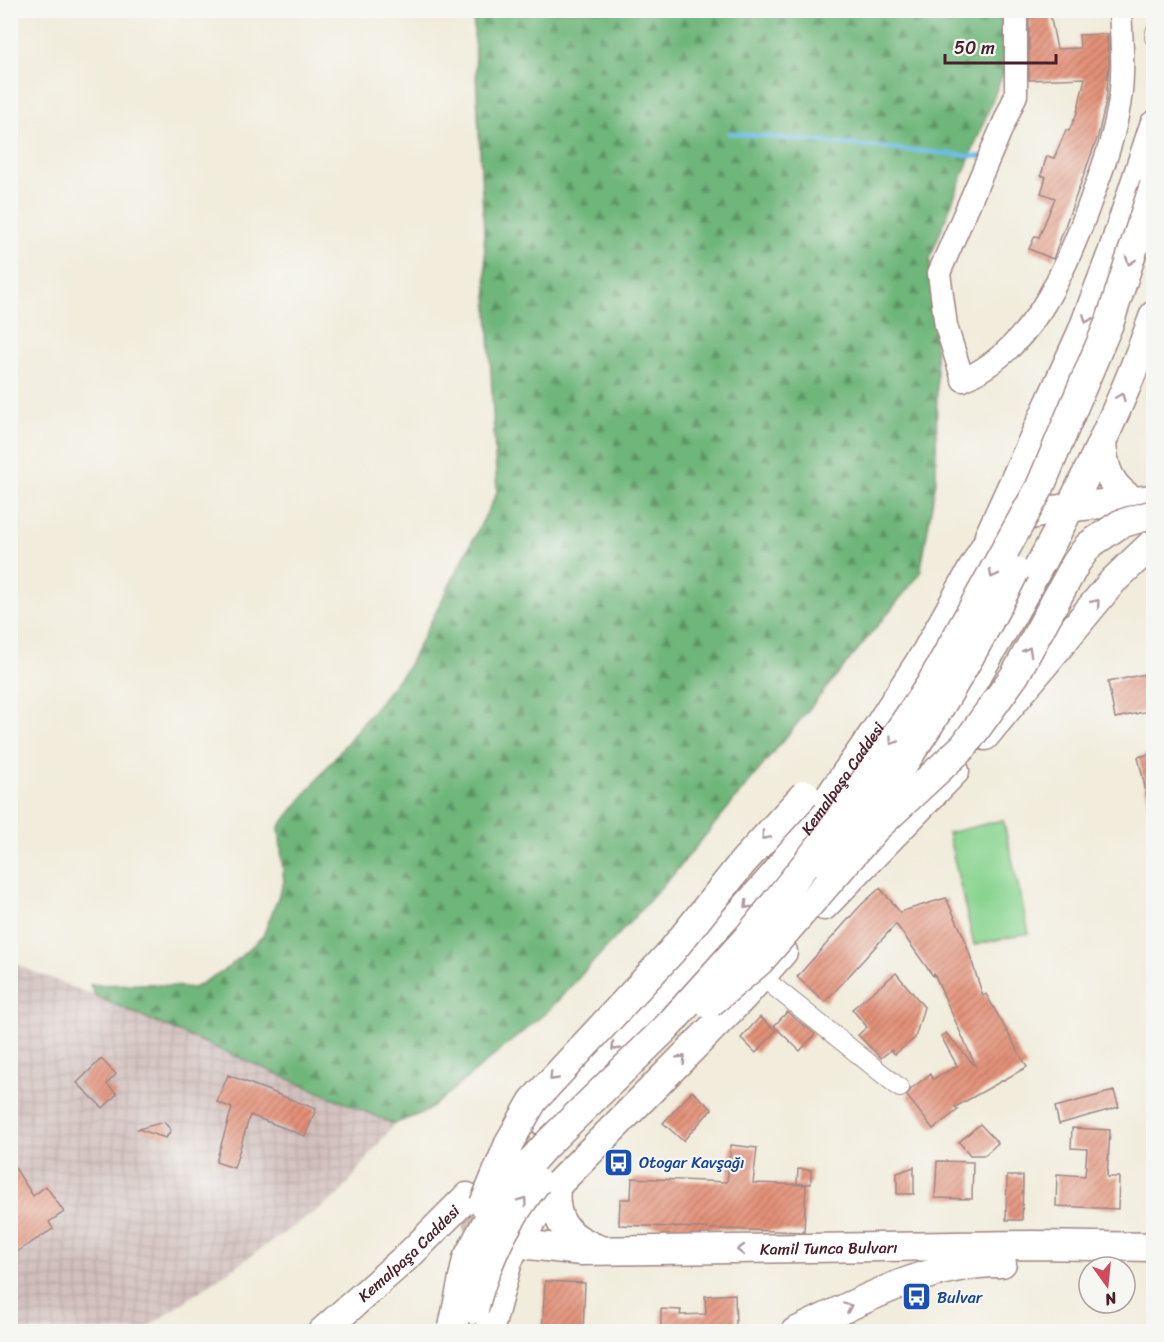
<svg xmlns="http://www.w3.org/2000/svg" width="1164" height="1342" font-family="Sriracha,sans-serif">
<defs>
<pattern id="industrial-grid" width="8" height="8" patternUnits="userSpaceOnUse" patternTransform="scale(1.5)"><rect width="8" height="8" fill="#d1bfbd"/><path d="M0 4h8M4 0v8" fill="none" stroke="#b5a4a3"/></pattern>
<pattern id="forest-firs" width="22" height="20" patternUnits="userSpaceOnUse" patternTransform="scale(1.5)"><rect width="22" height="20" fill="#6eb67a"/><path d="M5 1l3.5 6h-7zM16 11l3.5 6h-7z" fill="#5c9364"/></pattern>
<pattern id="building-hatch" width="6" height="6" patternUnits="userSpaceOnUse" patternTransform="scale(1.5)"><rect width="6" height="6" fill="#e39178"/><path d="M-1 1l2-2M0 6l6-6M5 7l2-2" fill="none" stroke="#ba7663"/></pattern>
</defs>
<rect width="100%" height="100%" fill="#f6f6f2"/>
<filter id="ink" filterUnits="userSpaceOnUse"><feTurbulence type="fractalNoise" baseFrequency=".0167" numOctaves="2"/><feDisplacementMap in="SourceGraphic" scale="12" xChannelSelector="R" yChannelSelector="G"/><feConvolveMatrix kernelMatrix="1 2 1 2 8 2 1 2 1" color-interpolation-filters="sRGB"/></filter>
<filter id="wash" filterUnits="userSpaceOnUse"><feTurbulence type="fractalNoise" baseFrequency=".008" numOctaves="4" result="noise"/><feDisplacementMap in="SourceGraphic" scale="24" xChannelSelector="R" yChannelSelector="G"/><feGaussianBlur stdDeviation="1.35" result="paint"/><feColorMatrix in="noise" values="0 0 0 0 0 0 0 0 0 0 0 0 0 0 0 0 0 1.4 0 .05"/><feComposite in="paint" operator="in"/></filter>
<g filter="url(#wash)">
<rect width="100%" height="100%" fill="#f1ecdb"/>
<path fill="url(#industrial-grid)" d="M10,962L95,996L394,1124L339,1195L142,1331H11Z"/>
<path fill="#89d490" stroke="#6a7a5e" stroke-width="1.5" d="M1003,820L1029,933L974,945L948,833Z"/>
<path fill="url(#forest-firs)" stroke="#5c6a52" stroke-width="1.5" d="M473,11H1001L1004,71L930,258L937,372L936,481L920,574L672,876L549,1010L427,1111L394,1124L95,996L90,985L149,984L194,988L229,967L263,936L284,882L279,827L407,668L497,493Z"/>
<g fill="none" stroke-linecap="round" stroke-linejoin="round">
<path stroke="#6dbbe7" stroke-width="4.5" d="M729,133L983,157"/>
</g>
<g id="blocks">
<path fill="url(#building-hatch)" d="M1050,14L1057,49L1080,48L1079,35L1107,34L1109,63L1106,101L1098,136L1053,259L1029,249L1035,236L1039,237L1055,198L1041,193L1046,177L1041,175L1047,156L1054,158L1066,130L1069,131L1077,113L1085,78L1029,80V18Z
M1154,672V710L1115,718L1108,682Z
M1154,753V803L1149,804L1138,757Z
M880,888L900,912L946,898L964,937L983,996L986,994L1027,1067L955,1107L958,1110L933,1129L907,1096L911,1089L930,1074L933,1079L957,1066L941,1036L946,1033L976,1067L934,974L933,976L896,924L825,1002L797,977L861,905Z
M896,973L924,1007L915,1038L895,1054L891,1050L881,1058L858,1035L867,1027L852,1009Z
M787,1012L815,1034L800,1051L774,1026Z
M760,1017L776,1031L756,1053L741,1038Z
M101,1059L116,1074L107,1084L117,1094L103,1108L77,1083Z
M228,1075L316,1109L305,1136L250,1115L234,1168L216,1162L232,1108L217,1102Z
M692,1091L712,1109L683,1141L663,1123Z
M1114,1091L1119,1107L1059,1124L1055,1107Z
M164,1122L171,1130L166,1138L138,1129Z
M980,1124L998,1143L985,1155H970L959,1142Z
M1072,1128L1110,1130L1107,1177H1119L1118,1209L1056,1206L1057,1174L1085,1176L1087,1149L1071,1148Z
M731,1145L757,1148L753,1183L806,1185L804,1232L619,1225L620,1199H631L632,1178L727,1182Z
M10,1160L33,1196L46,1186L64,1212L49,1222L53,1229L10,1256Z
M937,1161L973,1162L972,1199L935,1198Z
M914,1167V1194H897V1173Z
M798,1169L811,1170V1184H797Z
M1007,1176H1023L1022,1220H1006Z
M545,1281L585,1283L583,1332H542Z
M735,1294L736,1326L661,1332V1309L681,1310L680,1315L706,1314L705,1296Z"/>
</g>
</g>
<g filter="url(#ink)">
<use href="#blocks" fill-opacity="0" stroke="#9e8683" stroke-width="1.5"/>
<g fill="none" stroke-linecap="round" stroke-linejoin="round">
<path stroke="#d0c3b8" stroke-width="28" stroke-dasharray="28 14" stroke-linecap="butt" d="M463,1226C478,1220 492,1219 504,1232"/>
<defs>
<path id="pedestrian" d="M1152,38L1154,29"/>
<path id="minor" d="M762,977L900,1088"/>
<path id="tertiary" d="M1016,10V95L939,273L946,326L963,380C1032,348 1062,278 1087,211C1098,180 1111,148 1117,116C1125,81 1122,45 1120,10"/>
<g id="primary">
<path d="M1102,443C1104,470 1110,487 1134,501"/>
<path d="M989,536L1081,334L1112,253L1154,125"/>
<path d="M985,736L1113,581L1154,542"/>
<path d="M897,800C939,742 974,681 1010,619C1065,521 1116,422 1154,315"/>
<path d="M824,906L955,771"/>
<path id="s1" d="M543,1121L703,955L776,873L874,733L926,652L993,532C1025,506 1111,504 1154,499"/>
<path d="M556,1186C553,1222 565,1235 598,1249"/>
<path id="s2" d="M508,1239L530,1245L581,1251L1034,1245L1154,1247"/>
<path id="s3" d="M322,1332L411,1253L467,1197"/>
<path d="M489,1332L508,1261L517,1242L556,1186L743,997L783,952"/>
<path d="M795,1332C859,1302 930,1262 1002,1263"/>
</g>
</defs>
<use href="#pedestrian" stroke="#9e8683" stroke-width="16"/>
<use href="#minor" stroke="#9e8683" stroke-width="20"/>
<use href="#tertiary" stroke="#9e8683" stroke-width="25"/>
<use href="#primary" stroke="#9e8683" stroke-width="31"/>
<use href="#pedestrian" stroke="#fff" stroke-width="14"/>
<use href="#minor" stroke="#fff" stroke-width="18"/>
<use href="#tertiary" stroke="#fff" stroke-width="22"/>
<use href="#primary" stroke="#fff" stroke-width="28"/>
<defs>
<path id="primary-bridge" d="M827,865C903,775 963,676 1015,571
M709,1004L759,962L875,829L964,746L1015,675L1076,563L1089,545L1120,524L1154,514
M484,1204L510,1141L533,1101L671,952L743,862L805,794
M474,1309C486,1262 506,1220 537,1182
M452,1332L467,1259L492,1212L509,1186L545,1146L666,1028L748,937L824,841L930,685L1040,487L1110,321L1154,185"/>
</defs>
<use href="#primary-bridge" stroke="#9e8683" stroke-width="31" stroke-linecap="butt"/>
<use href="#primary-bridge" stroke="#fff" stroke-width="28"/>
</g>
<defs><path id="oneway-chevron" d="M-2-3.5L2.5 0L-2 3.5" fill="none" stroke-width="1.6" stroke-linecap="round" stroke-linejoin="round" transform="scale(1.5)"/></defs>
<g stroke="#ae9aa0">
<use href="#oneway-chevron" transform="translate(1130 261) rotate(108)"/>
<use href="#oneway-chevron" transform="translate(1087 319) rotate(112)"/>
<use href="#oneway-chevron" transform="translate(1121 397) rotate(-67)"/>
<use href="#oneway-chevron" transform="translate(993 574) rotate(118)"/>
<use href="#oneway-chevron" transform="translate(1096 603) rotate(-50)"/>
<use href="#oneway-chevron" transform="translate(1028 651) rotate(-61)"/>
<use href="#oneway-chevron" transform="translate(893 741) rotate(124)"/>
<use href="#oneway-chevron" transform="translate(765 836) rotate(131)"/>
<use href="#oneway-chevron" transform="translate(748 905) rotate(133)"/>
<use href="#oneway-chevron" transform="translate(615 1047) rotate(134)"/>
<use href="#oneway-chevron" transform="translate(682 1059) rotate(-46)"/>
<use href="#oneway-chevron" transform="translate(553 1077) rotate(134)"/>
<use href="#oneway-chevron" transform="translate(523 1201) rotate(-54)"/>
<use href="#oneway-chevron" transform="translate(741 1250) rotate(-180)"/>
<use href="#oneway-chevron" transform="translate(848 1307) rotate(-24)"/>
</g>
</g>
<defs>
<symbol id="bus-square" viewBox="-11 -11 22 22"><rect x="-9" y="-9" width="18" height="18" rx="4" fill="#1a4fb4" stroke="#f6f6f2"/><path d="M-5-6H5V4H4V6H2V4H-2V6H-4V4H-5ZM-3.5-4V0h7V-4ZM-3.5 1.2v1.5H-2V1.2ZM2 1.2v1.5H3.5V1.2Z" fill="#fff"/></symbol>
</defs>
<g fill-rule="evenodd">
<use href="#bus-square" x="602" y="1146" width="33" height="33"/>
<use href="#bus-square" x="900" y="1280" width="33" height="33"/>
</g>
<g text-anchor="middle" stroke-width="4.5" stroke-linejoin="round" paint-order="stroke">
<g font-size="16" fill="#4a1f2b" stroke="#f6f6f2">
<text dy="6" stroke="none"><textPath href="#s1" startOffset="456">Kemalpaşa Caddesi</textPath></text>
<text dy="6" stroke="none"><textPath href="#s2" startOffset="322">Kamil Tunca Bulvarı</textPath></text>
<text dy="6" stroke="none"><textPath href="#s3" startOffset="117">Kemalpaşa Caddesi</textPath></text>
</g>
<g font-size="16" fill="#164399" stroke="#f6f6f2" text-anchor="start">
<text x="639" y="1168">Otogar Kavşağı</text>
<text x="937" y="1303">Bulvar</text>
</g>
</g>
<rect width="1164" height="1342" fill="none" stroke="#f6f6f2" stroke-width="36"/>
<g transform="translate(1107 1285) rotate(165)"><circle r="28" fill="#f6f6f2" stroke="#b1a0a2" stroke-width="1.5"/>
<path d="M0-4.5L10 22L0 15L-10 22Z" fill="#d1495b"/>
<text y="-9" font-size="16" font-weight="bold" text-anchor="middle" fill="#4a1f2b">N</text>
</g>
<path d="M945 54v9h111v-9" fill="none" stroke="#4a1f2b" stroke-width="3"/>
<text x="954" y="54" font-size="18" fill="#4a1f2b" stroke="#f6f6f2" stroke-width="4.5" paint-order="stroke">50 m</text>
</svg>
